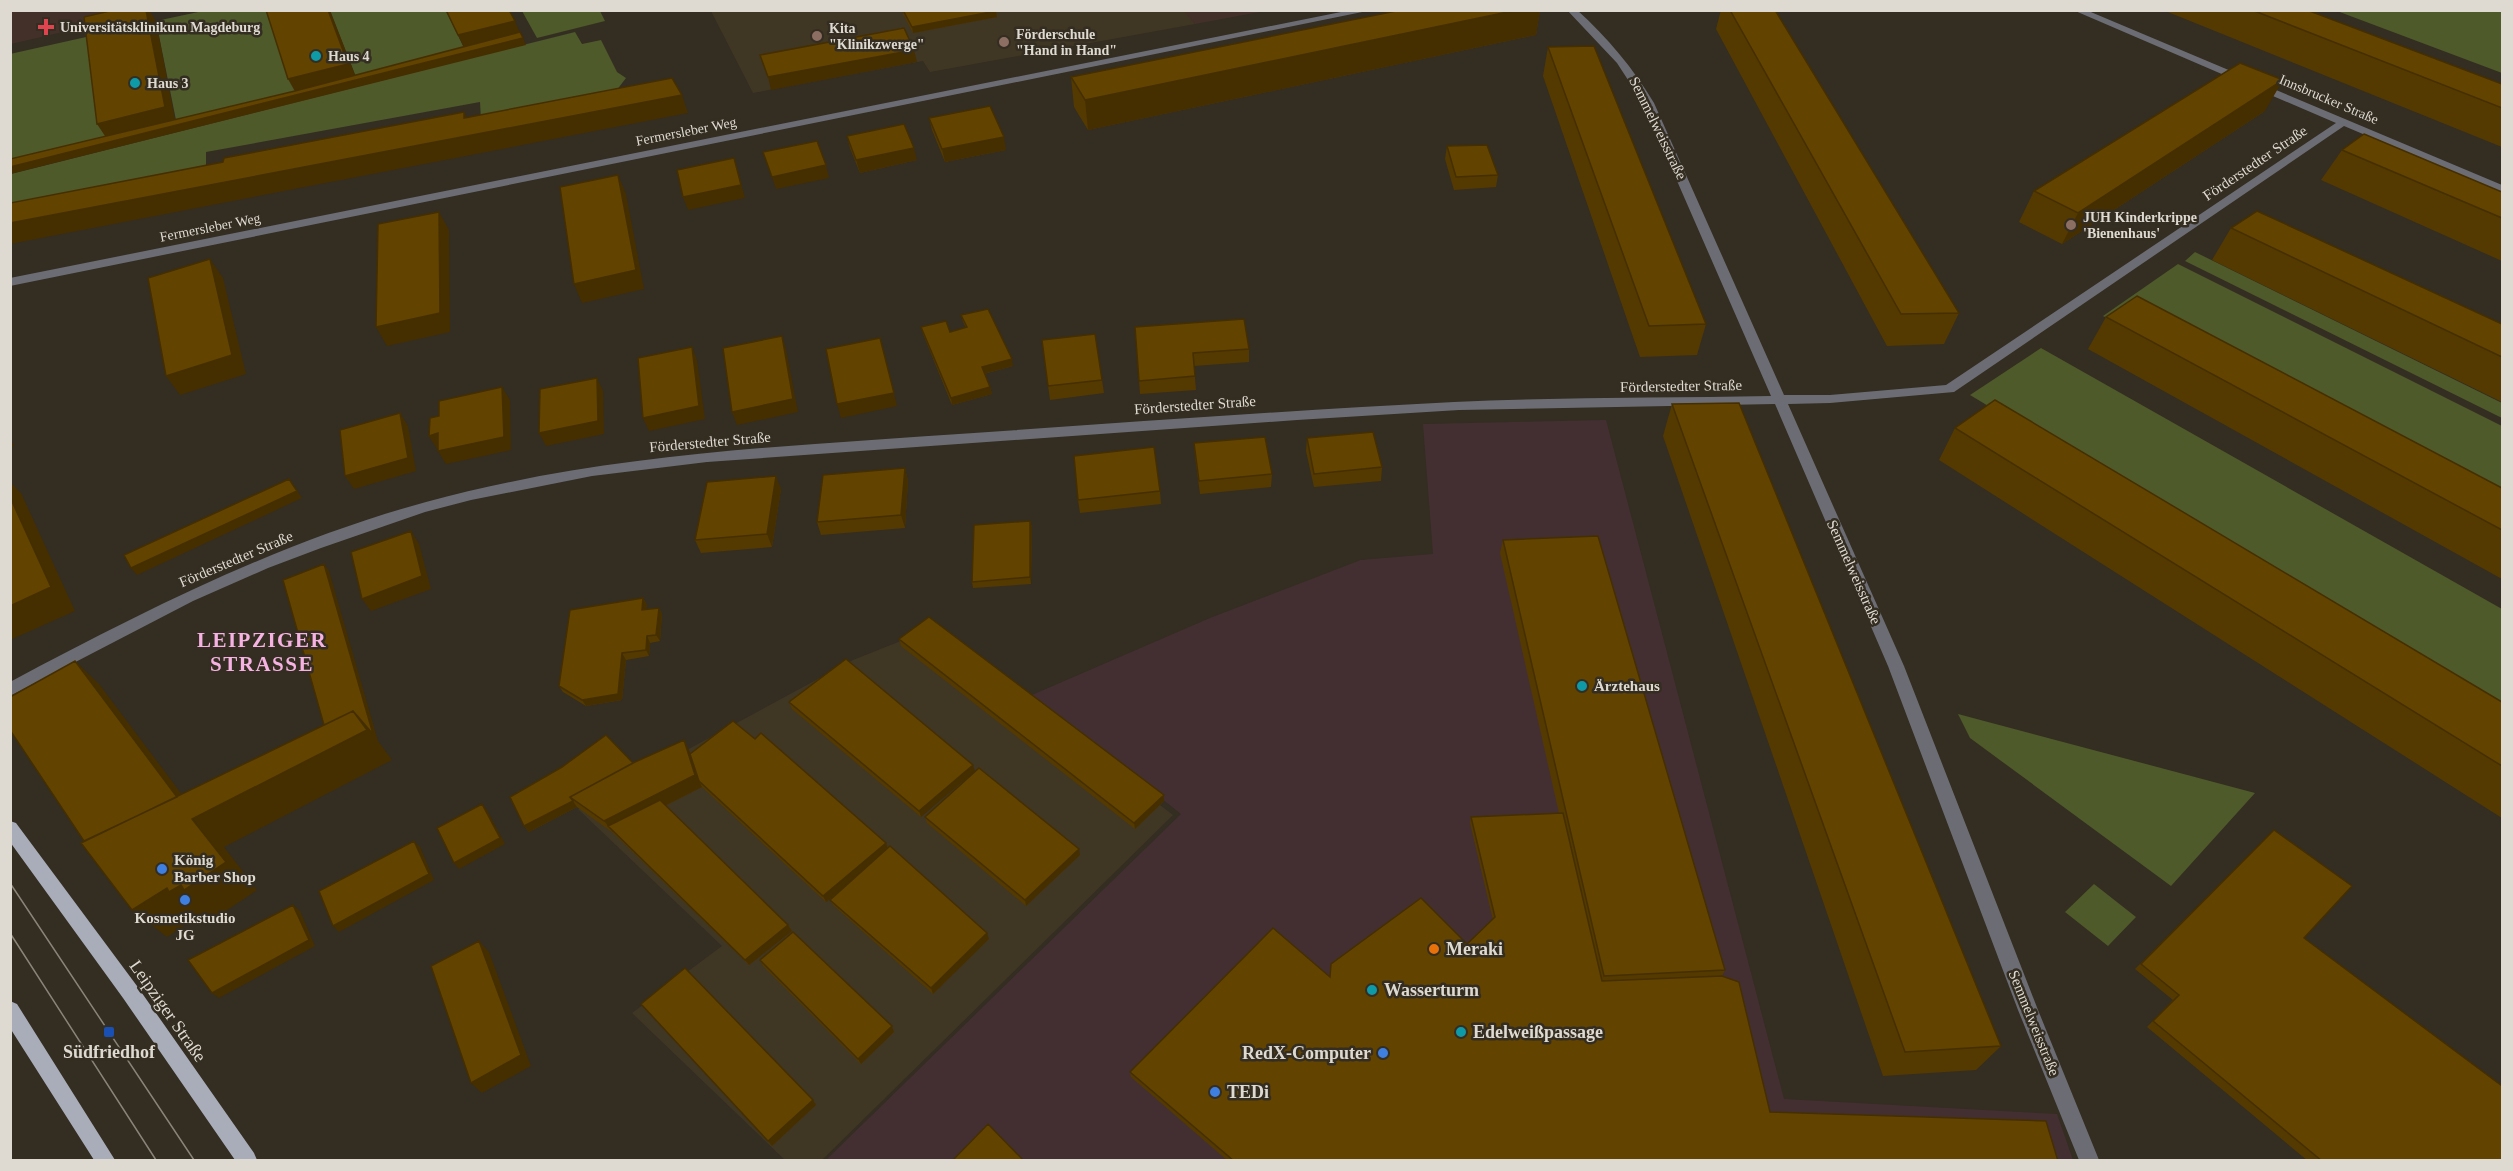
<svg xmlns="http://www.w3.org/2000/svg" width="2513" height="1171" font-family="'Times New Roman',serif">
<rect width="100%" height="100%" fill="#342d21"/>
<path fill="#432f32" d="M1606,420L1784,1099L2057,1114L2073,1160H826L1181,814L1032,695L1210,618L1361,560L1433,554L1423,424Z"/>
<path fill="#403624" d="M1184,10L1195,24L930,72L923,61L753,93L711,11Z
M931,629L1173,815L822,1160H785L632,1013L722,946L578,809L853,660Z"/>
<path fill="#433129" d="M11,10L153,11L11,44Z
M1184,11H1265L1195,24Z"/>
<path fill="#4e5a2a" d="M203,11H270L298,97L177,125L156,21Z
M330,11H446L466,52L358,82Z
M522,11H600L605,21L537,38Z
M2337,11H2502V73Z
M575,32L582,44L601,40L617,72L626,78L613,95L481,120L480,102L206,152V168L11,206V174Z
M95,35L110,142L11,166L10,54Z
M2195,252L2502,403V418L2185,261Z
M2178,264L2502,426V532L2103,316Z
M2041,348L2502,609V715L1970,395Z
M1958,714L2255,793L2171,886L1970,738Z
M2094,884L2136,917L2108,946L2065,912Z"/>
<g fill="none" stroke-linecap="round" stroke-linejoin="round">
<path fill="#6c6d74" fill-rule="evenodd" d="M1351,10H1372L10,286V278Z
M1567,10H1577C1608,38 1633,68 1654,103L1784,395H1830L1946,385L2336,123L2073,10H2086L2502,185V192L2498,191L2344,126L1954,392L1830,403L1788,404L1904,666L2038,1010L2099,1160H2079L2018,1010L1888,666L1775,404L1459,410L1297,420L707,462L592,476L471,500L425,512L321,548L268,568L193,601L10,696V682C144,611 279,542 426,502C605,453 790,446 974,433C1134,422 1293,410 1454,402C1559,397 1665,398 1771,396L1643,103L1617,63Z"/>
<path fill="#a9acb9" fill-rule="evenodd" d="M10,821L16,823L137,986L254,1153L257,1160H235L123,998L10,842Z
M10,1001L17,1004L115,1160H94L10,1028Z"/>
<path stroke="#89847a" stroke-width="1.5" d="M10,883L194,1160
M10,933L156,1160"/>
</g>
<path fill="#543a00" d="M903,10H996L997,17L913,33L903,14Z
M1401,10H1540L1536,35L1088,130L1074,107L1071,77Z
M1721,10H1775L1959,313L1944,344L1887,346L1716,29Z
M2163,10H2307L2502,84V147Z
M1548,47L1706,324L1697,355L1640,357L1543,76Z
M2265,111L2062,244L2019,222L2034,191Z
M929,118L1006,150L945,162L932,130Z
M847,136L917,160L860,173L850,148Z
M1447,146L1498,175L1496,187L1454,190L1445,159Z
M2342,150L2502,192V261L2321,180Z
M2231,228L2502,324V402L2212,260Z
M961,315L1013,366L984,374L990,387L992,394L952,405L923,334L921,327L950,332L966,328L963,322Z
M2106,317L2502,488V579L2088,349Z
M1135,327L1249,349V362L1194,366L1196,390L1140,394Z
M1042,340L1102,380L1104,393L1050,400Z
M1672,404L2001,1046L1976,1070L1883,1076L1663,436Z
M1955,428L2502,702V818L1939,460Z
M1307,438L1382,467L1381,481L1314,487L1306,451Z
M1194,443L1272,474L1271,487L1200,494L1195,457Z
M905,468L908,481L905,528L821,535L817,522Z
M781,489L772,547L701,553L695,540Z
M1160,491L1161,504L1080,513L1078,500Z
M1030,521L1032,527L1031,584L973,588L972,582Z
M1503,540L1725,970L1722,976L1770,1112L2058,1161H1228L1131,1077L1130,1072L1330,976L1467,944L1493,920L1470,823L1471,817L1559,813L1500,553Z
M643,598L647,605L646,609L659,608L662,614L660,641L650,643L649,656L626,660L622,700L586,706L563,692L559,686Z
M899,639L1164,795V801L1135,829L901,646Z
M789,702L973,765L921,817L792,709Z
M755,739L886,843L888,848L989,939L933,994L833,905L830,900L863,870L826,902L702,787L665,806L788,925L792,931L749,965L612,832L577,807L529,832L524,826L633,763L691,753Z
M925,817L1080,855L1026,906L927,823Z
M2274,830L2304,938L2502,1161H2308L2147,1027L2173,1000L2135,969Z
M760,960L892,1026L894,1032L861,1064L763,966Z
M641,1004L813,1100L816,1105L772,1146Z"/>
<path fill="#452f00" d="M146,10H149L156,21L176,125L297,95L288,79L328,10H330L357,80L523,38L526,45L10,174V167L109,142L97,124Z
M1517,10H1540L1536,35L1088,130L1085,100Z
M996,11L997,17L913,33L912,27Z
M515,21L522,38L466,52L458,35Z
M914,50L917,62L771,90L768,77Z
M2283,80L2265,111L2062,244L2078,213Z
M682,95L688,113L10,244V223L464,118V112L473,130Z
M1004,137L1006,150L945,162L942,149Z
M914,148L917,160L860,173L856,160Z
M734,158L745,198L688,210L683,197Z
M826,165L829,178L776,189L772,177Z
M618,175L626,194L644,289L582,303L574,284Z
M439,212L449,230L450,332L387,346L376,327Z
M210,259L223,278L246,374L180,395L166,376Z
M782,336L786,349L798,412L737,425L732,412Z
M692,347L697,360L705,419L649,431L643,418Z
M884,351L897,406L841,418L837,404Z
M1012,359L1013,366L983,374L982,367Z
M597,378L603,391L604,434L546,446L539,433Z
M502,387L510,400L511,450L446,464L438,451Z
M990,387L992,394L952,405L951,398Z
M400,413L408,426L416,471L354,489L345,476Z
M438,433L446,447L437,449L429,436Z
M10,439L14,446L10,447Z
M905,468L908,481L905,528L901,515Z
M776,476L781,489L772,547L767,534Z
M289,479L302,498L137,575L131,568Z
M10,482L21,493L75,611L10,640Z
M1030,521L1032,527L1031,584L1030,577Z
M411,531L419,544L431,589L371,611L362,599Z
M324,564L329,571L378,741L392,760L224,847L257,890L217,917L212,913L203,920L199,916L167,937L132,910L167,888L181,885L200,828L75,661L99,684L198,816L353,711Z
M643,598L647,605L645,617L642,610Z
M659,608L662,614L660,641L656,635Z
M647,636L650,643L649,656L646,650Z
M622,653L626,660L622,700L586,706L582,700Z
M684,740L690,752L701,783L699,781L702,787L613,832L604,821Z
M973,765L975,771L921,817L919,811Z
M1164,795V801L1135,829L1134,823Z
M573,801L577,807L529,832L524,826Z
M482,804L487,810L505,844L459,869L454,863Z
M414,841L420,847L434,880L339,932L333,926Z
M886,843L888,849L826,902L823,896Z
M1079,849L1080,855L1026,906L1025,900Z
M293,905L300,911L315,946L219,998L212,993Z
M788,925L792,931L749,965L745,960Z
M987,933L989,939L933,994L931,988Z
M479,941L489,952L531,1066L482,1093L471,1083Z
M892,1026L894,1032L861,1064L858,1059Z
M813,1100L816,1105L772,1146L768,1141Z"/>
<path fill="#624300" stroke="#452f00" stroke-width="1.5" d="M114,10H146L165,107L97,124L84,17Z
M266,10H328L348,64L288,79Z
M446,10H509L515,21L458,35Z
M903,10H996V11L912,27Z
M1401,10H1517L1085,100L1071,77Z
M1730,10H1775L1959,313L1901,314Z
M2252,10H2307L2502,84V108Z
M904,28L914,50L768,77L760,55Z
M520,32L523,38L10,167V159L295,91Z
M1594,46L1706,324L1649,326L1548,47Z
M2240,63L2283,80L2078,213L2034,191Z
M672,78L682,95L10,223V203L223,162L224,158L464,112V118Z
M990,106L1004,137L942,149L929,118Z
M904,124L914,148L856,160L847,136Z
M2364,134L2502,192V218L2342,150Z
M817,141L826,165L772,177L763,152Z
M1487,145L1498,175L1456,177L1447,146Z
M734,158L741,185L683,197L677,170Z
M618,175L636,270L574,284L560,187Z
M2257,211L2502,324V357L2231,228Z
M439,212L440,313L376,327L378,224Z
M210,259L232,355L166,376L148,278Z
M2137,296L2502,488V530L2106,317Z
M988,309L1012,359L982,367L990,387L951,398L921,327L946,321L950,332L967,327L961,315Z
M1244,319L1249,349L1193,353L1195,376L1139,381L1135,327Z
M1095,334L1102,380L1048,386L1042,340Z
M782,336L793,399L732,412L723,348Z
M880,338L894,393L837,404L826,349Z
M692,347L699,406L643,418L638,358Z
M597,378L598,421L539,433L540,389Z
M502,387L504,437L438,451V433L429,436L430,418L439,416V401Z
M1995,400L2502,702V766L1955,428Z
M1739,403L2001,1046L1905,1052L1672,404Z
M400,413L408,458L345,476L340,430Z
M1373,432L1382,467L1314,474L1307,438Z
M1265,437L1272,474L1199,481L1194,443Z
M1154,447L1160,491L1078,500L1074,456Z
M905,468L901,515L817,522L823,475Z
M776,476L767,534L695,540L707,482Z
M289,479L297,491L131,568L124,555Z
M10,497L51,587L10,606Z
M1030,521V577L972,582L974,525Z
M411,531L422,576L362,599L351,552Z
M1598,536L1725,970L1604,976L1503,540Z
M324,564L373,734L353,711L324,725L283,580Z
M643,598L642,610L659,608L656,635L647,636L646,650L622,653L618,694L582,700L559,686L570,610Z
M929,617L1164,795L1134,823L899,639Z
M846,659L973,765L919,811L789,702Z
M75,661L177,797L84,841L10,730V697Z
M353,711L367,730L192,819L226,862L184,890L181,885L169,892L167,888L132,910L81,843Z
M733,721L755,739L761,733L886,843L823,896L699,781L690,754Z
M606,735L633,763L570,797L573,801L524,826L510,797L562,767Z
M684,740L695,775L604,821L570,797L635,762Z
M979,768L1079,849L1025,900L925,817Z
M660,800L788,925L745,960L608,826Z
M482,804L500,838L454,863L437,828Z
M1563,813L1602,981L1722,976L1739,982L1770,1112L2046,1121L2058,1161H1234L1130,1072L1273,928L1330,977L1331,964L1421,898L1467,944L1495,917L1471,817Z
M2274,830L2352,886L2304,938L2502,1086V1161H2322L2153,1021L2179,995L2141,964Z
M414,841L429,874L333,926L319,891Z
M890,846L987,933L931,988L830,900Z
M293,905L309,940L212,993L188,960Z
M793,932L892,1026L858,1059L760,960Z
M479,941L521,1055L471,1083L431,966Z
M685,968L813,1100L768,1141L641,1004Z
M988,1124L1024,1161H952Z"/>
<path fill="#e0444e" stroke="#342d21" stroke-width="2" d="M43 18h6v6h6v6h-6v6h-6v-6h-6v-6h6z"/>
<g fill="#8d6e63" stroke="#342d21" stroke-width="2">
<circle cx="817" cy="36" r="6"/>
<circle cx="1004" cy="42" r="6"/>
<circle cx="2071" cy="225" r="6"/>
</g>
<g fill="#0f9aa8" stroke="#342d21" stroke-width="2">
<circle cx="316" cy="56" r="6"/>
<circle cx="135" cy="83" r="6"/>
<circle cx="1582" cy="686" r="6"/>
<circle cx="1372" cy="990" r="6"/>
<circle cx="1461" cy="1032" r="6"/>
</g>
<g fill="#3f7fe0" stroke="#342d21" stroke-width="2">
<circle cx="162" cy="869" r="6"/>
<circle cx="185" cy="900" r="6"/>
<circle cx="1383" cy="1053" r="6"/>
<circle cx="1215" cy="1092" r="6"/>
</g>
<circle fill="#e8710a" stroke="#342d21" stroke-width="2" cx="1434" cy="949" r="6"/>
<rect fill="#1a4fb4" stroke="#342d21" stroke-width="2" x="103" y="1026" width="12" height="12" rx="3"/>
<g text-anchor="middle" stroke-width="5" stroke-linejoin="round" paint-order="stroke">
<g font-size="14" font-weight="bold" fill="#dedad2" stroke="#342d21" text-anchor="start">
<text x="60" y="32">Universitätsklinikum Magdeburg</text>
<text x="829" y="33">Kita<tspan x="829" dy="16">"Klinikzwerge"</tspan></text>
<text x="1016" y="39">Förderschule<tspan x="1016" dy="16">"Hand in Hand"</tspan></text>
<text x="328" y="61">Haus 4</text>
<text x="147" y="88">Haus 3</text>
<text x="2083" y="222">JUH Kinderkrippe<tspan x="2083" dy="16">'Bienenhaus'</tspan></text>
</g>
<g font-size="14" fill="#dedad2" stroke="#342d21">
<text transform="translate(2329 99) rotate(23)" y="5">Innsbrucker Straße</text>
<text transform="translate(686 131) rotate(-11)" y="5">Fermersleber Weg</text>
<text transform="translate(210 227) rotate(-11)" y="5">Fermersleber Weg</text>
</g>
<g font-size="15" fill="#dedad2" stroke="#342d21">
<text transform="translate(1658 128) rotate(64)" y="5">Semmelweisstraße</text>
<text transform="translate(2255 163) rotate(-34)" y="5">Förderstedter Straße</text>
<text transform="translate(1681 386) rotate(-1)" y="5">Förderstedter Straße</text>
<text transform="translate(1195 405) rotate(-4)" y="5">Förderstedter Straße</text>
<text transform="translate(710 442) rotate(-5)" y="5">Förderstedter Straße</text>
<text transform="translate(236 559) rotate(-23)" y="5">Förderstedter Straße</text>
<text transform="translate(1854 572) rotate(66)" y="5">Semmelweisstraße</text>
<text transform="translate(2034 1023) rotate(68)" y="5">Semmelweisstraße</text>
</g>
<g font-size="15" font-weight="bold" fill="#dedad2" stroke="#342d21" text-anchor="start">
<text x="1594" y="691">Ärztehaus</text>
<text x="174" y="865">König<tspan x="174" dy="17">Barber Shop</tspan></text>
<text x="185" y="923" text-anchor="middle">Kosmetikstudio<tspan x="185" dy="17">JG</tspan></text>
</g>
<g font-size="18" font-weight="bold" fill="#dedad2" stroke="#342d21" text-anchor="start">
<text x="1446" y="955">Meraki</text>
<text x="1384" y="996">Wasserturm</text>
<text x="1473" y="1038">Edelweißpassage</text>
<text x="109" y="1058" text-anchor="middle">Südfriedhof</text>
<text x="1371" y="1059" text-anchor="end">RedX-Computer</text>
<text x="1227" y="1098">TEDi</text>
</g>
<g font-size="18" fill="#dedad2" stroke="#342d21">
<text transform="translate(168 1011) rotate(55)" y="6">Leipziger Straße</text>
</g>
<g font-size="21" font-weight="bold" letter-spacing="1.5" fill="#f6b2e2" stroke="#342d21">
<text x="262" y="647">LEIPZIGER<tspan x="262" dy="24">STRASSE</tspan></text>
</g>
</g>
<rect width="2513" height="1171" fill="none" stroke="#dedad2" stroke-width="24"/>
</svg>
